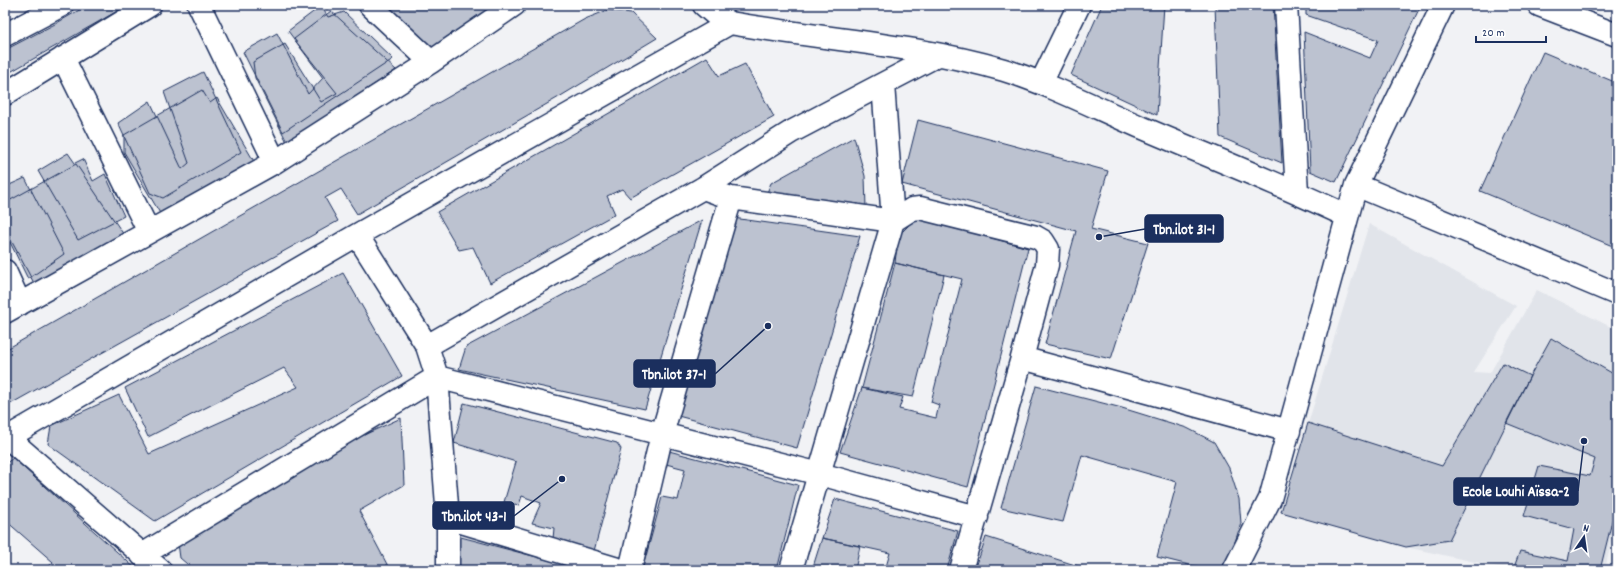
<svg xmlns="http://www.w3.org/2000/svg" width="1622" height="575" font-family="Dekko,sans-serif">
<rect width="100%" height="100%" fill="#f1f2f5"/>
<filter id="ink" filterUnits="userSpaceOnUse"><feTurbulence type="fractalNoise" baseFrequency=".025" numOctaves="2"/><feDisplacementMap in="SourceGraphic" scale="8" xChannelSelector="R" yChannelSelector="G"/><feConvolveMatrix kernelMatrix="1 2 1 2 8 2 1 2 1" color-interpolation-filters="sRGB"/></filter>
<g filter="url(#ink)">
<path fill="#e1e4ea" d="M1369,224L1516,306L1474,372L1490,373L1537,290L1617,330V513L1605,570H1512L1392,544L1281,512Z"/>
<path fill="#bcc2d0" stroke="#1b2f5e" d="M88,5H128L5,75V50L55,24Z
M386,5H496L433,49Z
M1102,5H1164L1157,115L1071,75Z
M1215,5H1273L1282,163L1220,137Z
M1306,5H1421L1336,182L1310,171L1304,32L1370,58L1378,40L1306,15Z
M321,6L328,17L344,12L393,59L283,132L243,52L277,33L308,94L323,78L288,31Z
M608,10L631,13L657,38L559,97L357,214L341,189L325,198L338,221L5,407V350L585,19Z
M331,11L396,70L287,142L255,78L253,62L285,44L321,102L337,93L294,39Z
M1543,52L1617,83V241L1615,247L1480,191Z
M707,57L719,76L745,64L774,117L630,198L622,189L607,196L615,214L490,283L473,247L459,250L437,212Z
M203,72L241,152L163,198L150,193L118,123L150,101L182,169L189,163L164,92Z
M202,90L210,103L217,98L255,163L161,215L124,152V135Z
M918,120L1108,171L1091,229L1148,243L1111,359L1045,344L1076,231L902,184Z
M854,137L865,176L866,208L766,195L771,183Z
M68,153L75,163L83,159L93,181L105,174L124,216L78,240L38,171Z
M76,164L124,235L35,285L5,229V203Z
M25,178L64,254L28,279L5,232V187Z
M917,217L1028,248L968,487L840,452L862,388L903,397L899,409L936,418L939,405L931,402L962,279L895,263L898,236Z
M733,218L860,236L797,448L678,416Z
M702,220L645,409L459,369L466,347Z
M895,263L944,275L913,397L862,388Z
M343,273L402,376L155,521L48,444L51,426L119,395L149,454L298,387L284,368L148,437L125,388Z
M1551,338L1617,376V501L1600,570H1513L1520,551L1568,561L1574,529L1524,516L1539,466L1590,476L1595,459L1506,423L1530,376Z
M1503,363L1530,376L1449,540L1406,547L1281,512L1308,423L1442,466Z
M1036,386L1122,408L1187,428L1214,442L1229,468L1239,499L1241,523L1231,555L1221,570L1189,565L1157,557L1177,482L1082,455L1063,522L1001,508Z
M464,403L617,443L621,449L594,551L553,539L554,528L532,523L541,503L522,496L519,505L504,502L516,462L454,443Z
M401,418L404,485L359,511L390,570H194L180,558L178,543L353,440Z
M669,451L798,485L777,570H653L643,567L662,497L678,500L685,469L666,464Z
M13,458L137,570H46L53,562L5,520V464Z
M835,499L958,531L947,570H885L890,553L822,538Z
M457,536L586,570H459Z
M986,537L1091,570H975Z
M822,538L860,546L855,570H812Z"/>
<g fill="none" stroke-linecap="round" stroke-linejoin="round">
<defs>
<path id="minor" d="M199,5L275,162
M370,5L431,62
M704,5L718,17L730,23C820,39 914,44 1004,70C1052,85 1096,108 1143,128C1211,157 1280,184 1347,216
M1286,5L1297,192
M1539,5L1617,35
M5,35L62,5
M63,58L149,232
M1041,83L1079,5
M5,94L150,5
M1356,185L1617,294
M703,188L731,198L893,221L912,209L920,208L1036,237L1043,241L1048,249L1047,265L1022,358L961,570
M357,235L427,346L437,377L820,474L977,517
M5,271L20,304
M5,312L275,162L431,62L514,5
M427,346L703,188L791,132L938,55
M1022,358L1289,431
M7,437L160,570
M5,439L357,235L730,23
M448,518L621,570
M142,555L437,377L448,518V570
M630,570L662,434L731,198
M791,570L893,221L883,84
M1234,570L1270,499L1356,185L1443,5"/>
</defs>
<use href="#minor" stroke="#1b2f5e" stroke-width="25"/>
<use href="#minor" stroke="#fff" stroke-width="22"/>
</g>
</g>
<path fill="none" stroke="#1b2f5e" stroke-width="1.5" d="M1099 237L1145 229M768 326L715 374M1584 441L1578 491M562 479L514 516"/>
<g fill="#1b2f5e" stroke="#fff" stroke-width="1.5">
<circle cx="1099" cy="237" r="4"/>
<circle cx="768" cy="326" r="4"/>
<circle cx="1584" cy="441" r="4"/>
<circle cx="562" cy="479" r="4"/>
</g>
<g fill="#1b2f5e" stroke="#1b2f5e" stroke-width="1.5">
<rect x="1145" y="215" width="78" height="27" rx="4"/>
<rect x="634" y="360" width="81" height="27" rx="4"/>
<rect x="1454" y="478" width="124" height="27" rx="4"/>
<rect x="433" y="502" width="81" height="27" rx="4"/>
</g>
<g font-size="15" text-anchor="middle" font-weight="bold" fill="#fff">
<text x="1184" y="234">Tbn.ilot 31-1</text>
<text x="674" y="379">Tbn.ilot 37-1</text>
<text x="1516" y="496">Ecole Louhi Aïssa-2</text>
<text x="474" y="521">Tbn.ilot 43-1</text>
</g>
<rect width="1622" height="575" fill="none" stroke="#fff" stroke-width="20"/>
<rect x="10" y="10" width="1602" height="555" fill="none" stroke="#1b2f5e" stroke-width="1.5" filter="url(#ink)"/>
<g transform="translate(1584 537) rotate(13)" stroke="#ffffff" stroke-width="3" paint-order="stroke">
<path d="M0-3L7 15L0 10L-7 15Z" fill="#1b2f5e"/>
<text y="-6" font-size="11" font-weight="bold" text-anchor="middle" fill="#1b2f5e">N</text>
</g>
<path d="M1476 36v6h70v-6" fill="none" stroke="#1b2f5e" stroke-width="2"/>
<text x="1482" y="36" font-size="12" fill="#1b2f5e" stroke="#ffffff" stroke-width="3" paint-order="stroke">20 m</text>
</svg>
